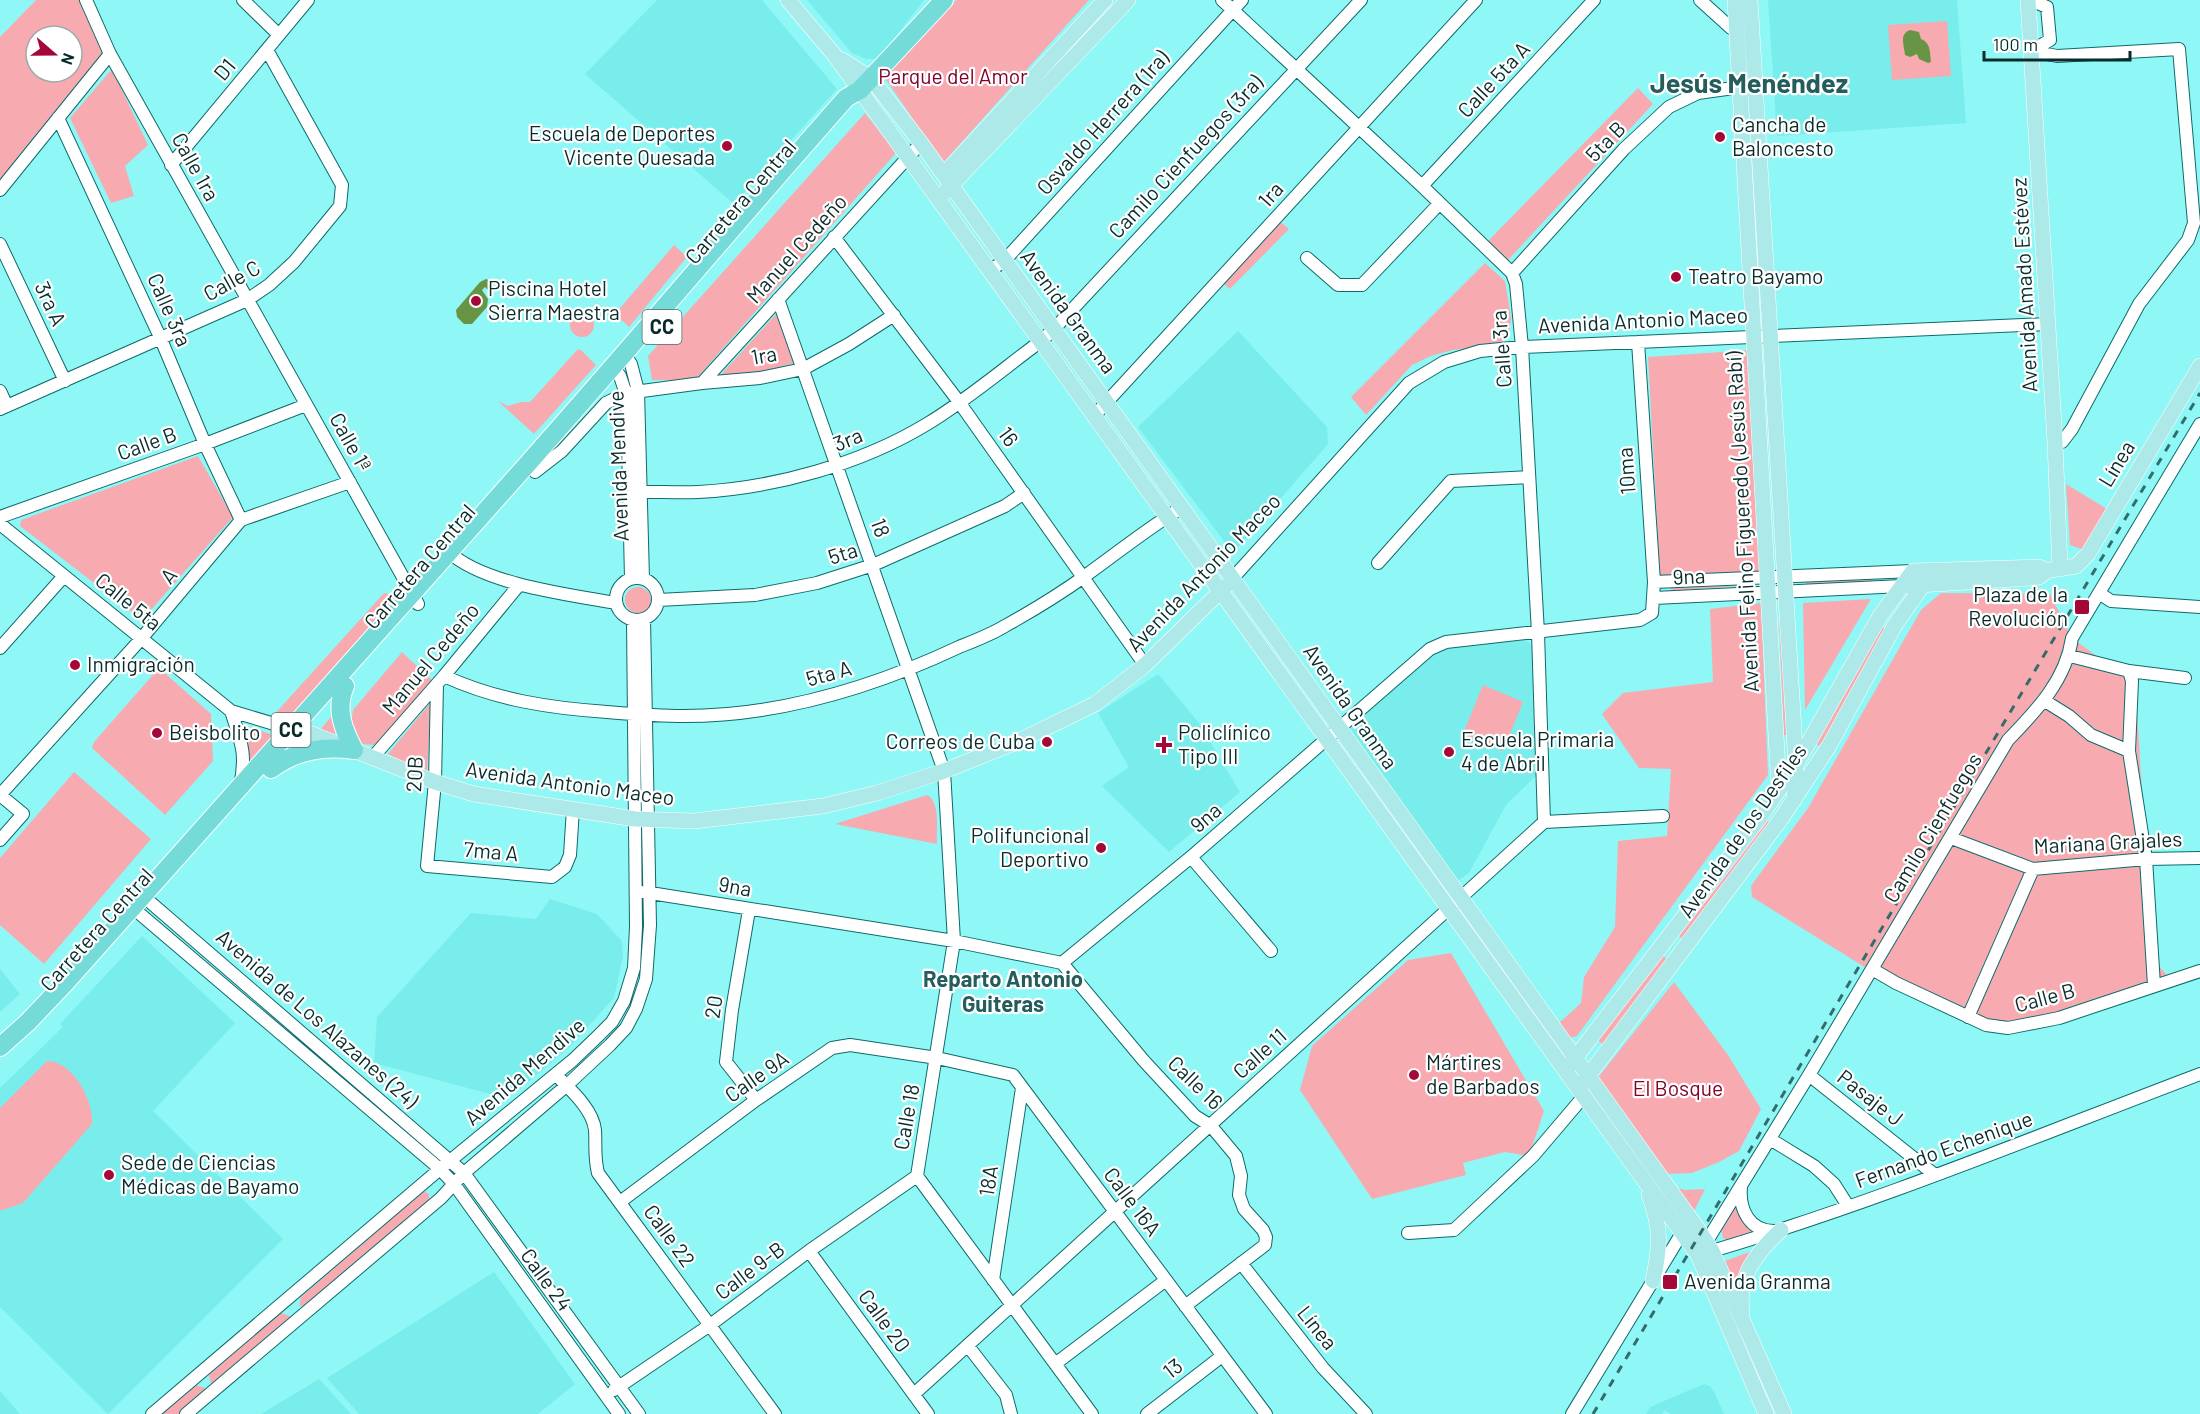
<svg xmlns="http://www.w3.org/2000/svg" width="2200" height="1414" font-family="Barlow,sans-serif">
<rect width="100%" height="100%" fill="#8ff8f6"/>
<path fill="#78edeb" d="M657,0H762L837,89L734,204L585,74Z
M807,0H924L878,59H866L852,53Z
M1768,0H1957L1966,123L1777,136Z
M1238,331L1327,427L1328,444L1233,553L1138,427Z
M1526,640L1534,648L1539,773L1506,805L1469,873L1456,882L1346,732L1441,647Z
M1158,674L1199,723L1240,792L1169,852L1102,786L1129,767L1098,713Z
M550,899L597,914L622,941L623,956L614,998L570,1047L520,1089L505,1098L374,1063L377,1017L471,913L536,919Z
M142,936L235,1023L153,1111L283,1239L108,1414L0,1307V1088L63,1027L60,1024Z
M0,969L20,994L0,1012Z
M494,1272L575,1384L538,1414H359L327,1378Z
M319,1379L351,1414H261Z
M1704,1384L1710,1386L1714,1392L1724,1414H1671L1664,1410L1662,1414H1646L1650,1407Z
M0,1391L20,1414H0Z"/>
<path fill="#f7abb1" fill-rule="evenodd" d="M36,0H86L110,54L0,190V37ZM36,36H72V72H36Z
M956,0H1089L943,163L885,78Z
M1947,21L1951,76L1892,80L1888,25Z
M112,69L148,145L125,166L134,196L111,203L70,118Z
M1638,88L1653,104L1508,260L1488,241Z
M865,113L896,153L695,380H652L648,356Z
M1277,219L1289,229L1230,289L1220,281Z
M674,245L687,257L629,327L615,314Z
M1485,263L1505,281L1511,318L1509,334L1500,344L1453,350L1431,356L1412,365L1366,415L1351,397Z
M570 325a12 12 0 1 1 24 0a12 12 0 1 1-24 0Z
M776,314L794,363L758,373L717,379Z
M578,349L582,351L596,365L534,434L498,401L508,406L521,402H530Z
M1751,350L1763,571L1660,577L1648,357Z
M198,456L233,517L142,620L20,526L21,520Z
M2066,484L2107,509L2085,548L2081,549L2070,545Z
M1872,578V582L1806,586V582Z
M1752,582V585L1671,591V587Z
M625 600a13 13 0 1 1 26 0a13 13 0 1 1-26 0Z
M384,593L394,595L399,599L289,723L280,721L272,717Z
M1941,593L2050,594L2072,638L2103,661L2135,676L2152,959L2171,979L2008,1028L1871,971L1752,897L1751,886L1808,808L1921,610Z
M1871,599L1805,710L1803,603Z
M1761,603L1768,775L1577,1036L1570,1038L1559,1023L1581,1003L1584,977L1615,927L1618,841L1667,836L1671,769L1639,768L1602,714L1623,693L1713,682L1710,609Z
M1779,619H1783L1789,735H1784Z
M1880,626L1886,629L1820,746L1815,744Z
M402,652L433,681L375,745L361,744L350,732L353,710Z
M159,668L211,714L213,761L165,815L92,748L94,742Z
M1483,685L1523,702L1503,751L1463,734Z
M431,702L427,774L388,754Z
M335,712L341,736L320,730Z
M241,724L270,734L274,743L248,772L246,738Z
M74,772L151,839L44,964L0,925V858Z
M927,795C941,802 936,830 937,844L835,824Z
M1767,821L1772,824L1684,940L1679,936Z
M1451,953L1544,1111L1529,1156L1505,1152L1463,1163L1466,1175L1372,1199L1300,1090L1312,1046L1408,960Z
M1663,956L1669,961L1604,1045L1597,1040Z
M1674,982L1728,1055L1761,1109L1739,1151L1719,1162L1692,1173L1667,1174L1596,1080Z
M47,1061C73,1061 94,1101 92,1124L23,1203L3,1210H0V1108Z
M1677,1188L1685,1190L1705,1189L1693,1213Z
M423,1191L429,1194V1200L311,1305L299,1306L301,1297Z
M1736,1205C1738,1219 1746,1227 1758,1234L1730,1242L1723,1238L1721,1229Z
M1752,1251L1736,1286L1725,1261Z
M281,1313L290,1316L289,1323L217,1385L210,1382L209,1374Z
M196,1385L205,1388L203,1395L181,1414H161Z"/>
<path fill="#679545" d="M1910,30L1919,32L1921,39C1931,43 1930,53 1931,62L1928,63L1919,59L1917,54L1910,57L1905,55C1904,45 1899,34 1910,30Z
M486,279L493,282L495,288L491,293L485,287L482,290L488,299L487,307L472,324H464L457,317L456,310L480,282Z"/>
<g fill="none" stroke-linecap="round" stroke-linejoin="round">
<defs>
<path id="minor" d="M86,0L110,54L418,604
M243,0L279,35
M1222,0L1422,186L1512,273L1516,284L1522,347L1538,633L1544,822
M1700,0L1731,28L1737,27
M2030,0L2047,7L2050,40L2031,51
M2031,51L2057,56L2179,49L2194,223L2188,240L2139,304L2072,429L2062,442H2055
M58,118L160,337L205,444L241,520
M171,165L308,0
M1422,186L1594,0
M0,190L110,54
M834,237L959,402L1145,665
M0,244L65,381
M1307,258L1338,285H1362L1440,203
M990,271L1005,260L1242,0
M1512,273L1624,149L1669,107L1698,93L1748,86
M778,299L944,771L954,941L917,1176L1092,1414
M624,354L631,364L638,391L643,579
M613,367L620,376L627,397L631,579
M702,383L921,143
M0,391L7,406
M0,409L247,300L269,285L294,262L340,206L342,185L267,50
M1094,416L1476,0
M535,472L562,451L606,403L627,393L702,383L760,378L803,369L849,344L894,315
M629,492C652,491 675,493 698,492C775,488 861,464 927,424C967,400 1003,369 1041,341L1054,329L1361,0
M0,517L205,444L306,405
M0,524L231,711L291,729
M449,552C483,584 570,595 616,603
M1378,563L1451,481L1529,477
M616 599a21 21 0 1 1 42 0a21 21 0 1 1-42 0Z
M1232,579L1409,383L1444,362L1480,351L1522,347L2048,324
M1654,582L1913,571
M2099,593L2111,601L2200,607
M1654,598L1902,586
M658,600L755,595L817,583L873,565L1005,506L1024,493
M0,648L64,576
M2070,656L2129,671L2185,678
M2129,671L2132,681L2129,751L2146,859L2154,985
M444,676C496,700 550,708 607,712C633,714 658,716 684,716C779,716 874,687 959,647C974,641 990,635 1005,626C1032,611 1060,594 1085,576C1117,553 1148,528 1181,508
M437,684L435,782L427,866L552,877L565,867L570,855L573,809
M2045,701L2069,716L2091,735L2129,751
M231,711C241,742 247,753 240,786
M373,757L444,676L519,585
M0,795L141,639L241,520L350,482
M0,795L23,814L0,840
M1951,838L2033,869L2146,859L2200,858
M1191,857L1271,951
M644,892L954,941L1062,963
M143,896L464,1173L639,1414
M133,908L440,1169L454,1184L619,1414
M749,910L732,1010L726,1062L756,1100
M1062,963L1191,857L1430,649L1446,642L1640,620L1652,613L1654,582L1638,342
M1062,963L1144,1061L1195,1116L1211,1126L1236,1156L1241,1176L1239,1195L1244,1209L1263,1230L1266,1237L1265,1245L1185,1306
M1872,969L1896,983L1986,1025L2008,1028L2059,1018L2200,971
M1968,1017L2033,869
M1809,1075L1935,1175
M561,1080C574,1093 593,1111 595,1130C596,1146 594,1157 598,1173L775,1414
M1770,1139L1814,1166L1834,1184L1848,1206
M1741,1187C1739,1209 1749,1231 1774,1231
M620,1202L756,1100L832,1048L850,1045L937,1058L1013,1075L1266,1414
M1408,1233L1454,1230L1533,1156L1584,1096
M1702,1249L1809,1075L2008,740C2037,710 2066,680 2072,638L2200,424
M809,1251L928,1414
M1705,1253C1873,1204 2036,1136 2200,1074
M1241,1263L1323,1368L1366,1414
M993,1280L1022,1088
M968,1346L1006,1395L1011,1414
M1055,1364L1166,1280
M614,1390L710,1325L809,1251L917,1176
M914,1394L1544,822L1663,816
M152,1414L440,1169L573,1060L598,1036L612,1022L624,1001L634,968L636,927L633,620
M186,1414L441,1198L464,1173L566,1086L610,1045L626,1028L636,1009L646,979L650,925L644,619
M1147,1414L1222,1356
M1572,1414L1685,1228"/>
<path id="major" d="M788,0L836,57L1698,1255L1766,1414
M1735,0L1779,789
M1750,0L1796,765L1794,800
M2028,0L2055,442L2060,569
M842,60L871,78L921,143L1700,1232L1712,1251L1784,1414
M944,174L1105,0
M945,192L1128,0
M2051,570L2076,566L2088,554L2200,366
M291,729L312,734L435,782L474,794L635,819L694,821L823,806L877,793L944,771L1019,741L1095,704L1145,665L1226,586
M1569,1066L1759,819L1796,765L1880,616L1913,571L2039,567L2047,571L2039,577L2031,578L1902,586
M1582,1084L1781,819L1829,746L1895,625L1923,585
M1649,1195C1662,1229 1660,1247 1653,1281
M1742,1313C1737,1277 1756,1253 1781,1230"/>
<path id="highway" d="M345,686C335,709 343,729 354,750
M271,769C297,750 323,746 354,750
M0,1047L28,1022L66,982C216,814 366,646 515,478C627,352 735,224 846,98L860,90L944,0"/>
</defs>
<use href="#minor" stroke="#0d6b6a" stroke-width="14"/>
<use href="#major" stroke="#fff" stroke-width="16"/>
<use href="#highway" stroke="#fff" stroke-width="20"/>
<use href="#minor" stroke="#fff" stroke-width="12"/>
<use href="#major" stroke="#ace9e8" stroke-width="15"/>
<use href="#highway" stroke="#75dbd9" stroke-width="18"/>
<path stroke="#336c6b" stroke-width="3" stroke-dasharray="8 8" stroke-linecap="butt" d="M1593,1414L2200,393"/>
</g>
<g fill="#a40839" stroke="#fff" stroke-width="2">
<circle cx="1720" cy="137" r="6"/>
<circle cx="727" cy="146" r="6"/>
<circle cx="1676" cy="277" r="6"/>
<circle cx="476" cy="301" r="6"/>
<rect x="2074" y="599" width="16" height="16" rx="3"/>
<circle cx="75" cy="665" r="6"/>
<circle cx="157" cy="733" r="6"/>
<circle cx="1047" cy="742" r="6"/>
<path d="M1161 736h6v6h6v6h-6v6h-6v-6h-6v-6h6z"/>
<circle cx="1449" cy="752" r="6"/>
<circle cx="1101" cy="848" r="6"/>
<circle cx="1414" cy="1075" r="6"/>
<circle cx="109" cy="1175" r="6"/>
<rect x="1662" y="1274" width="16" height="16" rx="3"/>
</g>
<g text-anchor="middle" stroke-width="4.5" stroke-linejoin="round" paint-order="stroke">
<g fill="#fff" stroke="#536b6b" stroke-width="1.5">
<rect x="642.5" y="310" width="39" height="34" rx="4.5"/>
<rect x="271.5" y="713" width="39" height="34" rx="4.5"/>
</g>
<g font-size="20" font-weight="bold" fill="#092c2b">
<text x="662" y="334">CC</text>
<text x="291" y="737">CC</text>
</g>
<g font-size="21" fill="#092c2b" stroke="#fff">
<text transform="translate(225 70) rotate(-50)" y="7">D1</text>
<text transform="translate(1494 80) rotate(-47)" y="7">Calle 5ta A</text>
<text transform="translate(1103 123) rotate(-48)" y="7">Osvaldo Herrera (1ra)</text>
<text transform="translate(1606 142) rotate(-46)" y="7">5ta B</text>
<text transform="translate(1186 157) rotate(-47)" y="7">Camilo Cienfuegos (3ra)</text>
<text transform="translate(195 167) rotate(61)" y="7">Calle 1ra</text>
<text transform="translate(1271 195) rotate(-48)" y="7">1ra</text>
<text transform="translate(741 202) rotate(-49)" y="7">Carretera Central</text>
<text transform="translate(797 249) rotate(-48)" y="7">Manuel Cedeño</text>
<text transform="translate(232 281) rotate(-29)" y="7">Calle C</text>
<text transform="translate(2025 285) rotate(-93)" y="7">Avenida Amado Estévez</text>
<text transform="translate(50 304) rotate(65)" y="7">3ra A</text>
<text transform="translate(169 310) rotate(66)" y="7">Calle 3ra</text>
<text transform="translate(1068 312) rotate(54)" y="7">Avenida Granma</text>
<text transform="translate(1643 321) rotate(-3)" y="7">Avenida Antonio Maceo</text>
<text transform="translate(1502 349) rotate(-94)" y="7">Calle 3ra</text>
<text transform="translate(764 356) rotate(-10)" y="7">1ra</text>
<text transform="translate(1008 437) rotate(54)" y="7">16</text>
<text transform="translate(848 440) rotate(-22)" y="7">3ra</text>
<text transform="translate(350 442) rotate(61)" y="7">Calle 1ª</text>
<text transform="translate(147 444) rotate(-20)" y="7">Calle B</text>
<text transform="translate(2117 464) rotate(-59)" y="7">Línea</text>
<text transform="translate(619 466) rotate(-92)" y="7">Avenida Mendive</text>
<text transform="translate(1627 471) rotate(-94)" y="7">10ma</text>
<text transform="translate(1743 522) rotate(-93)" y="7">Avenida Felino Figueredo (Jesús Rabí)</text>
<text transform="translate(880 528) rotate(70)" y="7">18</text>
<text transform="translate(843 554) rotate(-17)" y="7">5ta</text>
<text transform="translate(420 567) rotate(-49)" y="7">Carretera Central</text>
<text transform="translate(1204 573) rotate(-46)" y="7">Avenida Antonio Maceo</text>
<text transform="translate(169 576) rotate(-50)" y="7">A</text>
<text transform="translate(1689 577) rotate(-3)" y="7">9na</text>
<text transform="translate(128 602) rotate(39)" y="7">Calle 5ta</text>
<text transform="translate(431 659) rotate(-50)" y="7">Manuel Cedeño</text>
<text transform="translate(829 674) rotate(-15)" y="7">5ta A</text>
<text transform="translate(1350 707) rotate(55)" y="7">Avenida Granma</text>
<text transform="translate(415 774) rotate(-87)" y="7">20B</text>
<text transform="translate(570 784) rotate(8)" y="7">Avenida Antonio Maceo</text>
<text transform="translate(1206 818) rotate(-41)" y="7">9na</text>
<text transform="translate(1933 828) rotate(-59)" y="7">Camilo Cienfuegos</text>
<text transform="translate(1743 831) rotate(-55)" y="7">Avenida de los Desfiles</text>
<text transform="translate(2108 843) rotate(-3)" y="7">Mariana Grajales</text>
<text transform="translate(491 852) rotate(5)" y="7">7ma A</text>
<text transform="translate(735 887) rotate(10)" y="7">9na</text>
<text transform="translate(97 930) rotate(-48)" y="7">Carretera Central</text>
<text transform="translate(2045 998) rotate(-15)" y="7">Calle B</text>
<text transform="translate(714 1007) rotate(-82)" y="7">20</text>
<text transform="translate(317 1019) rotate(41)" y="7">Avenida de Los Alazanes (24)</text>
<text transform="translate(1260 1054) rotate(-42)" y="7">Calle 11</text>
<text transform="translate(525 1072) rotate(-41)" y="7">Avenida Mendive</text>
<text transform="translate(757 1077) rotate(-35)" y="7">Calle 9A</text>
<text transform="translate(1195 1083) rotate(44)" y="7">Calle 16</text>
<text transform="translate(1870 1098) rotate(38)" y="7">Pasaje J</text>
<text transform="translate(907 1117) rotate(-80)" y="7">Calle 18</text>
<text transform="translate(1944 1150) rotate(-20)" y="7">Fernando Echenique</text>
<text transform="translate(989 1181) rotate(-81)" y="7">18A</text>
<text transform="translate(1132 1202) rotate(53)" y="7">Calle 16A</text>
<text transform="translate(669 1236) rotate(54)" y="7">Calle 22</text>
<text transform="translate(750 1271) rotate(-37)" y="7">Calle 9-B</text>
<text transform="translate(546 1280) rotate(54)" y="7">Calle 24</text>
<text transform="translate(884 1321) rotate(54)" y="7">Calle 20</text>
<text transform="translate(1317 1328) rotate(51)" y="7">Línea</text>
<text transform="translate(1173 1369) rotate(-38)" y="7">13</text>
</g>
<g font-size="21" fill="#81032a" stroke="#fff">
<text x="953" y="84">Parque del Amor</text>
<text x="1678" y="1096">El Bosque</text>
</g>
<g font-size="21" fill="#092c2b" stroke="#fff" text-anchor="start">
<text x="1732" y="132">Cancha de<tspan x="1732" dy="24">Baloncesto</tspan></text>
<text x="715" y="141" text-anchor="end">Escuela de Deportes<tspan x="715" dy="24">Vicente Quesada</tspan></text>
<text x="1688" y="284">Teatro Bayamo</text>
<text x="488" y="296">Piscina Hotel<tspan x="488" dy="24">Sierra Maestra</tspan></text>
<text x="2068" y="602" text-anchor="end">Plaza de la<tspan x="2068" dy="24">Revolución</tspan></text>
<text x="87" y="672">Inmigración</text>
<text x="169" y="740">Beisbolito</text>
<text x="1178" y="740">Policlínico<tspan x="1178" dy="24">Tipo III</tspan></text>
<text x="1461" y="747">Escuela Primaria<tspan x="1461" dy="24">4 de Abril</tspan></text>
<text x="1035" y="749" text-anchor="end">Correos de Cuba</text>
<text x="1089" y="843" text-anchor="end">Polifuncional<tspan x="1089" dy="24">Deportivo</tspan></text>
<text x="1426" y="1070">Mártires<tspan x="1426" dy="24">de Barbados</tspan></text>
<text x="121" y="1170">Sede de Ciencias<tspan x="121" dy="24">Médicas de Bayamo</tspan></text>
<text x="1684" y="1289">Avenida Granma</text>
</g>
<g font-size="22" font-weight="bold" fill="#245d5c" stroke="#fff">
<text x="1003" y="987">Reparto Antonio<tspan x="1003" dy="25">Guiteras</tspan></text>
</g>
<g font-size="27" font-weight="bold" fill="#245d5c" stroke="#fff">
<text x="1749" y="93">Jesús Menéndez</text>
</g>
</g>
<g transform="translate(54 54) rotate(110)"><circle r="28" fill="#ffffff" stroke="#9dabaa" stroke-width="1.5"/>
<path d="M0-4.5L10 22L0 15L-10 22Z" fill="#a40839"/>
<text y="-9" font-size="16" font-weight="bold" text-anchor="middle" fill="#092c2b">N</text>
</g>
<path d="M1984 51v9h146v-9" fill="none" stroke="#092c2b" stroke-width="3"/>
<text x="1993" y="51" font-size="18" fill="#092c2b" stroke="#ffffff" stroke-width="4.5" paint-order="stroke">100 m</text>
</svg>
